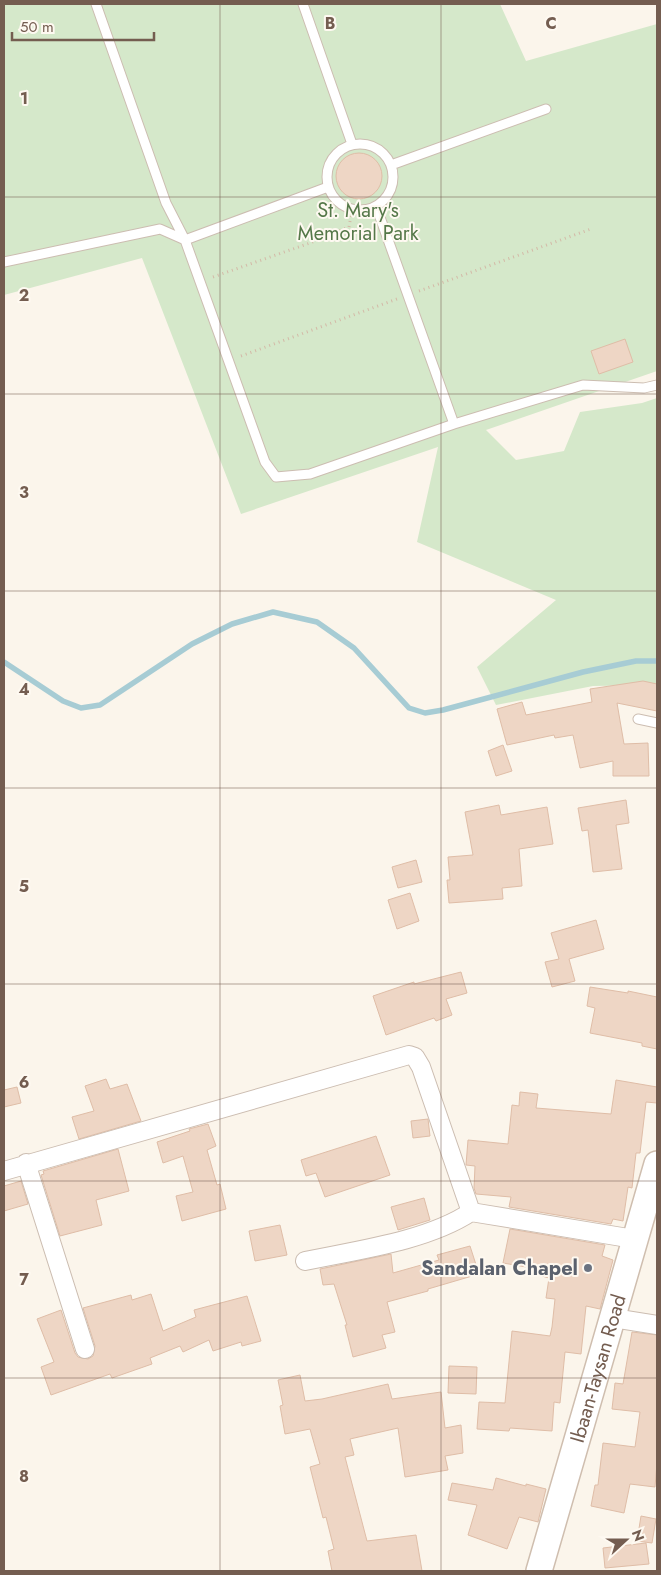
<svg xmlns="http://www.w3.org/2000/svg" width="661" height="1575" font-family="Jost,sans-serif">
<rect width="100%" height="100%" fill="#fbf5eb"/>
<path fill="#d5e8ca" d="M4,4H500L526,61L657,24V371L486,430L516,460L564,451L580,412L642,403L657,398V685L593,686L496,705L477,667L556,600L417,542L438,447L241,514L142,258L4,295Z"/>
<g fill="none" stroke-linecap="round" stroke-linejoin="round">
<path stroke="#a7ccd4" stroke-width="5.5" d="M4,662L63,701L81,708L100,705L192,644L232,624L273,612L317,622L354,648L409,708L425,713L443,710L583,672L636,661H657"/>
</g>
<path fill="#eed6c5" stroke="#dfbda7" d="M336 176a23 23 0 1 1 46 0a23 23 0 1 1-46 0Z
M625,339L633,362L599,374L591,351Z
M643,681L657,684V711L617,703L624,744L648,743L649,776H613V761L580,768L573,735L555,738L554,735L507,745L497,709L522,702L526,715L592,702L590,689Z
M503,745L512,771L496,776L488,751Z
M626,800L629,823L616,825L622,869L593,872L588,830L582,831L578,808Z
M499,805L501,815L547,807L553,844L519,849L522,886L502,888L503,899L449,903L447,880H450L448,857L473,855L465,812Z
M416,860L422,882L398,888L392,867Z
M410,893L419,921L397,929L388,900Z
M596,920L604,949L569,959L575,981L552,987L545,962L559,959L551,933Z
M461,972L467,993L446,999L452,1015L436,1021L434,1018L386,1035L373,996L414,982V984Z
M590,987L628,993V991L657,997V1049L642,1046V1043L590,1033L595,1008L587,1006Z
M106,1079L110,1089L127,1084L141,1121L79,1139L72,1117L94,1111L85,1086Z
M616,1080L657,1087V1103L646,1102L640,1153H636L632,1188L628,1187L623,1221L613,1219L611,1224L509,1207L511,1197L476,1194L474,1188L475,1166L466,1165L468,1140L508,1144L512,1105L519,1106L520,1092L538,1094L536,1108L611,1114Z
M17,1087L21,1103L4,1107V1090Z
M428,1119L430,1136L413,1138L411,1121Z
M208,1124L216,1146L207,1150L217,1185L220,1184L226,1209L182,1221L176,1196L193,1192L183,1156L163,1163L157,1142L190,1131L189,1129Z
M376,1136L390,1175L325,1197L316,1173L306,1176L301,1160Z
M118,1149L129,1191L96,1200L102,1225L60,1236L41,1175L44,1174L43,1171Z
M21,1181L28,1204L4,1211V1186Z
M424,1198L430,1220L398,1230L391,1207Z
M280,1225L287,1255L255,1261L249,1231Z
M510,1229L605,1245L602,1256L613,1260L600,1309L586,1306L581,1354L565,1352L560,1403L554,1402L552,1431L510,1428L509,1431L477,1429L479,1402L505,1403L512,1331L550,1336L552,1327L555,1299L546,1298L549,1278L531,1273L532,1268L503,1263Z
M470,1246L479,1274L428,1289V1291L387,1302L395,1332L382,1335L386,1348L353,1357L345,1325H347L334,1284L323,1285L320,1269L391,1254L393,1273L439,1260L437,1255Z
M151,1294L163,1331L196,1317L194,1310L247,1296L261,1341L242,1346L241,1342L213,1351L209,1340L183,1352L180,1346L150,1358L152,1364L112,1378L110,1374L51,1395L41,1367L54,1362L37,1319L61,1310L75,1353L78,1357L88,1359L93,1356L95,1346L83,1308L131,1295L132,1300Z
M632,1332L657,1335V1463L655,1487L630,1484L624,1513L591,1506L595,1485H598L603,1443L635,1447L640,1412L612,1409L615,1383L623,1384Z
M449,1366L477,1367L476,1394L448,1393Z
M300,1375L305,1401L322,1399L388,1384L392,1399L441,1392L445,1428L461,1425L463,1453L445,1456L448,1470L405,1477L398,1428L350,1439L354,1455L345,1457L367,1541L416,1535L422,1571H332L328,1551L334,1549L326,1517L323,1518L310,1467L320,1464L310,1429L285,1434L280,1406L283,1405L278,1380Z
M496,1478L526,1486V1484L546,1489L538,1522L519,1517L507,1549L468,1535L477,1505L448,1500L452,1483L493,1490Z
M641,1516L656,1519L652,1543L637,1541Z
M646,1543L649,1564L605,1568L603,1548Z"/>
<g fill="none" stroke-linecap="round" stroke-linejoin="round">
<defs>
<path id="lane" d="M96,4L166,203L185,240L265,462L276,477L310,474L454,424L583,385L644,388L657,385
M303,4L352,144
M327 177a33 33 0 1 1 66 0a33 33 0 1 1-66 0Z
M391,165L546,109
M376,206L454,424
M4,262L160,229L185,240L328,187
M638,719L657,723"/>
<path id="street" d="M26,1163L85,1349
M4,1171L409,1055L415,1057L421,1067L471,1212L634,1239
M305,1261C358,1250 427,1241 471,1212
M613,1318L657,1325"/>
<g id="secondary">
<path id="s1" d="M539,1571L657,1164"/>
</g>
</defs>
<use href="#lane" stroke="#ccbdb1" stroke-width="11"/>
<use href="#street" stroke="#ccbdb1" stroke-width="20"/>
<use href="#secondary" stroke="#cfbeaf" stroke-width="28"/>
<path stroke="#d3b9a7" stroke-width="3" stroke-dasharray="1 4" stroke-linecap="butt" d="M213,277L310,243L349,227L352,210
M419,291L591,229
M241,356L397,299"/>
<use href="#lane" stroke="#fff" stroke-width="9"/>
<use href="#street" stroke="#fff" stroke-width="18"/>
<use href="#secondary" stroke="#fff" stroke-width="25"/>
</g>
<path fill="none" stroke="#745d50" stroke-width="1" stroke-opacity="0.55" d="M220,4V1571M441,4V1571M4,197H657M4,394H657M4,591H657M4,788H657M4,984H657M4,1181H657M4,1378H657"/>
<circle fill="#6b7280" stroke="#fef9f1" stroke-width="2" cx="588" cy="1268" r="5"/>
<g text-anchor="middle" stroke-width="4" stroke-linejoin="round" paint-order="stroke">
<g font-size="20" fill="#557849" stroke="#fef9f1">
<text x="358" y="217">St. Mary's<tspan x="358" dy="23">Memorial Park</tspan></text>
</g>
<g font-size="20" font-weight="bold" fill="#5b616d" stroke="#fef9f1" text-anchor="end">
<text x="578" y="1275">Sandalan Chapel</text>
</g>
<g font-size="20" fill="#745d50" stroke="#fef9f1">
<text dy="7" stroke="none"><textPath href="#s1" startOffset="211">Ibaan-Taysan Road</textPath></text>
</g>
</g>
<g font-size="16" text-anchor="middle" font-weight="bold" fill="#745d50" stroke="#fef9f1" stroke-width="4" stroke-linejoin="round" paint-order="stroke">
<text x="330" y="29">B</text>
<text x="551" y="29">C</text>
<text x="24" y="104">1</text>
<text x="24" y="301">2</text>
<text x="24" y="498">3</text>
<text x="24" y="695">4</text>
<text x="24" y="892">5</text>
<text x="24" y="1088">6</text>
<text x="24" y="1285">7</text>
<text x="24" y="1482">8</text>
</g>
<rect width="661" height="1575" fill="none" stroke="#745d50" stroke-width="10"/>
<g transform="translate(626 1540) rotate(69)" stroke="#fef9f1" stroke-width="4" paint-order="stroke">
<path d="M0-4L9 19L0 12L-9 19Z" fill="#745d50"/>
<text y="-8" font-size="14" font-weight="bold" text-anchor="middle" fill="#745d50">N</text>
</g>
<path d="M12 32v8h142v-8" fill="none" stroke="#745d50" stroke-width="2.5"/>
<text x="20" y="32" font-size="15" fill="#745d50" stroke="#fef9f1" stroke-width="4" paint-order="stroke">50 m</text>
</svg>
